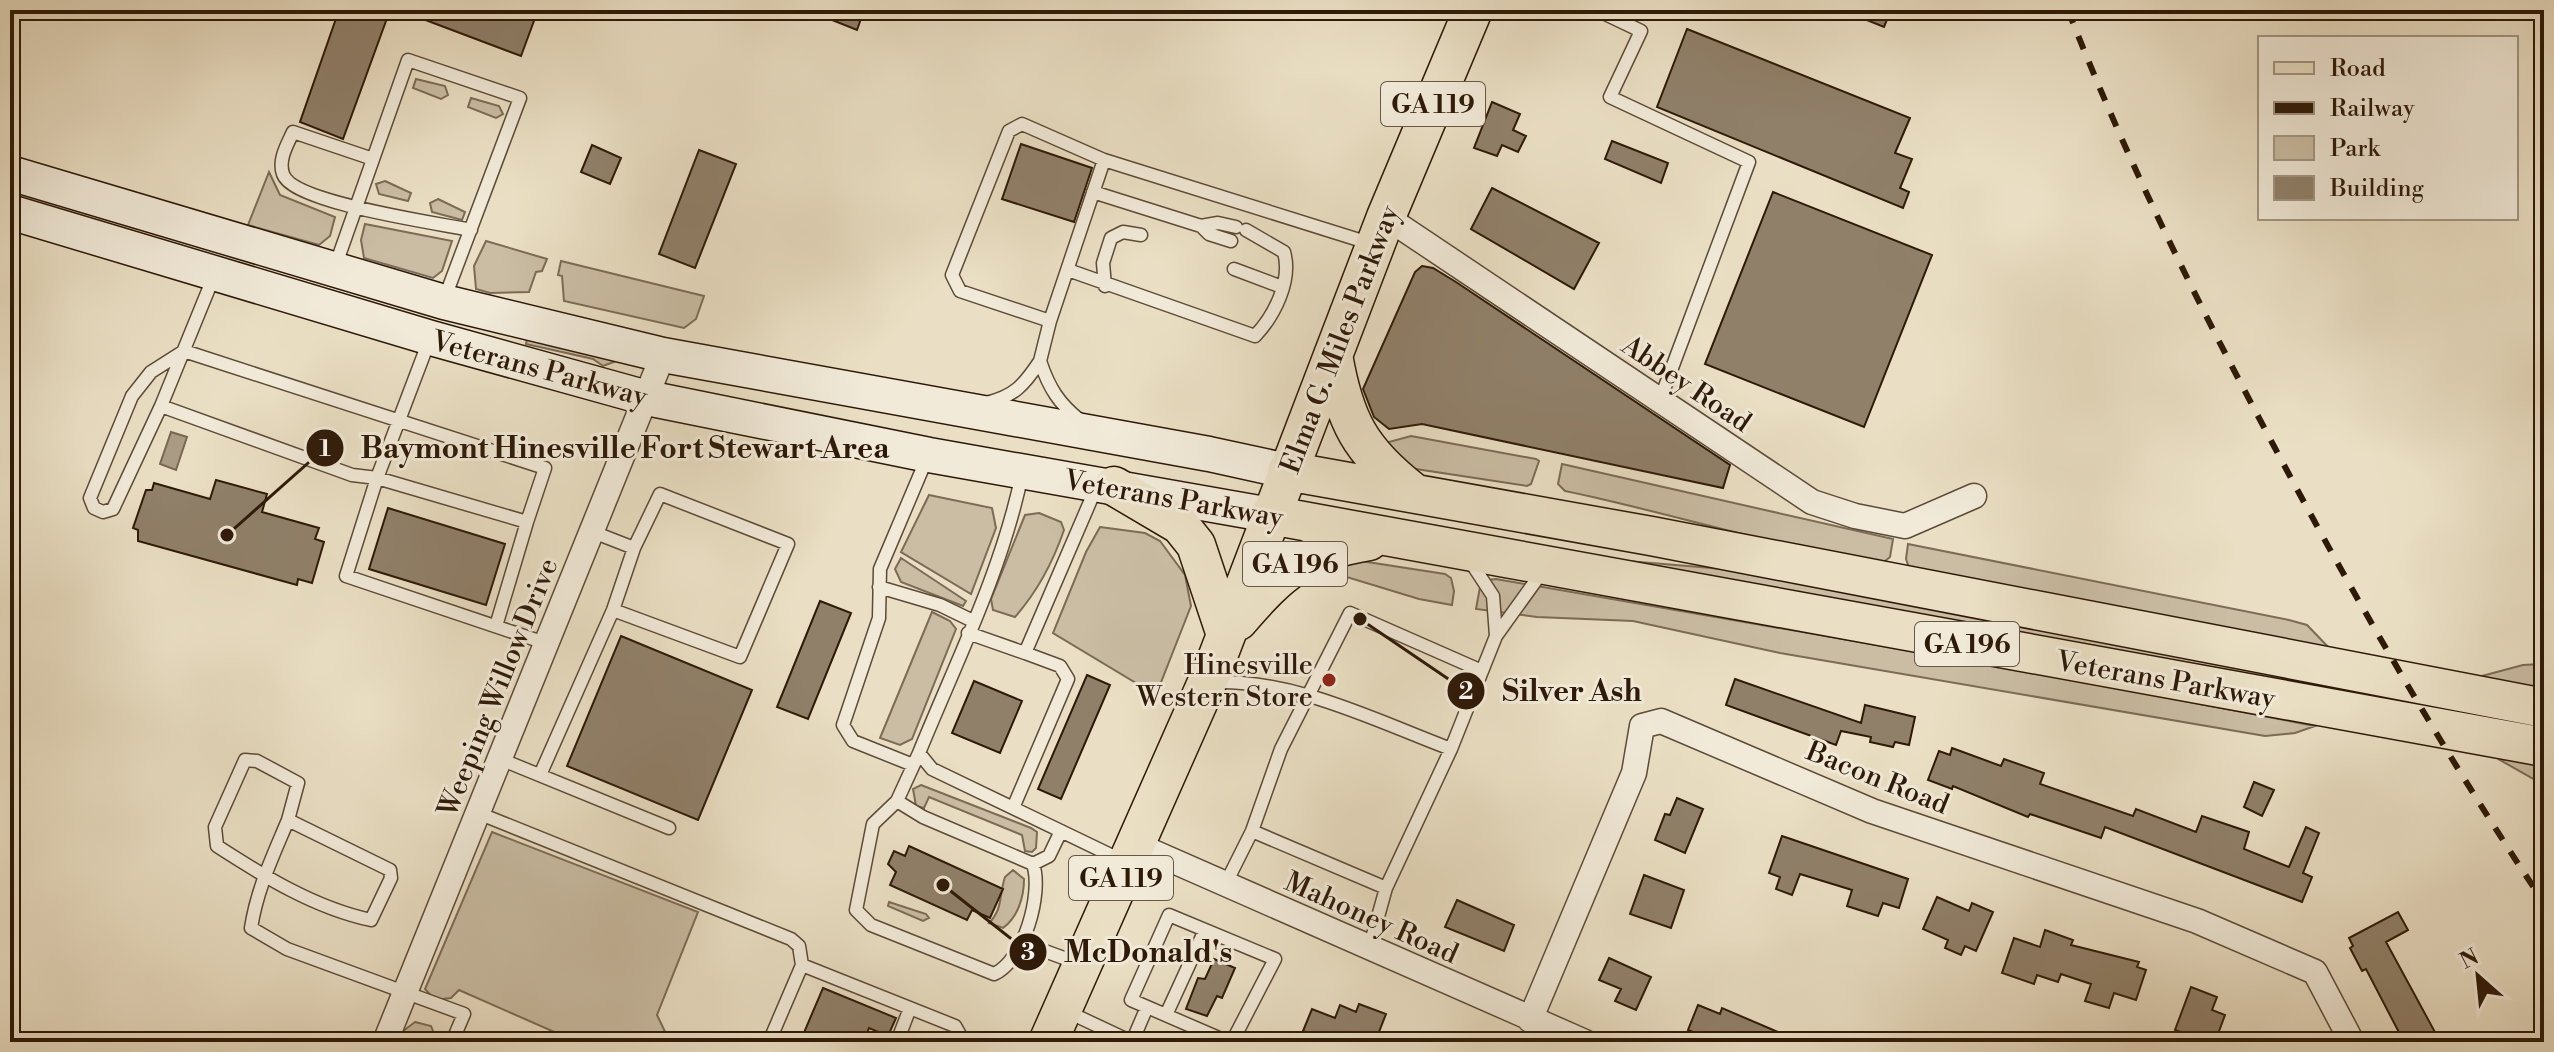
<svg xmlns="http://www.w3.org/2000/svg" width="2554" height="1052" font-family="'Libre Bodoni',serif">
<rect width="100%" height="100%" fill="#eadfc4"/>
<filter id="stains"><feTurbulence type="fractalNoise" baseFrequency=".0025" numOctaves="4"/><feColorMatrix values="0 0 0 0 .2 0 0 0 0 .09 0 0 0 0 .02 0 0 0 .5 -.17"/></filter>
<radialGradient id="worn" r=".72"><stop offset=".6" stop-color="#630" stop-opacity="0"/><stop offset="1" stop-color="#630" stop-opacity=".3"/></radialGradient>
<path fill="#cabda4" stroke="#7c6b56" stroke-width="2" d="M416,79L445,86L448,95L441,99L413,88Z
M471,98L499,106L503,114L496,118L468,107Z
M269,172L280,195L335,217L330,236L319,245L248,225Z
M385,181L411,193L408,201L379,194L376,184Z
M438,199L465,212L462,220L432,212L430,203Z
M365,224L452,241L442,271L433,278L364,258L361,240Z
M486,241L547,259L542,271L536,272L529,292L490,293L476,289L474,266Z
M561,261L704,296L696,319L684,328L564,301L562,276L558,275Z
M527,338L612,359L614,362L603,366L593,359L526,344Z
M1411,436L1536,459L1539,461L1531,484L1527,486L1403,467L1385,443Z
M1562,464L1893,539L1890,557L1884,562C1776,548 1672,513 1565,491L1558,484Z
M929,495L992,508L996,528L971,594L901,552Z
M1039,513L1061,522L1064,530C1053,562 1037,592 1015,617L993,610L991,599L1025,515Z
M1100,527L1145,533L1160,541L1185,575L1191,606L1156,695L1053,633L1086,552Z
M1908,544L2289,620L2307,625L2332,651L1909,568L1906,559Z
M1335,557L1445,574L1451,578L1454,591L1452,605L1419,599L1317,568Z
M901,558L966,601L963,606L901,582L895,569Z
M1603,559L1760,572L2391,693L2396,703Z
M1496,579L2033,672L2315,726L2295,733L2265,736L1780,653L1633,621L1537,617L1476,609L1480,587L1487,580Z
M932,612L950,621L956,629L912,739L900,745L880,738Z
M2544,664V692L2478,677L2523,665Z
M2507,759L2544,766V785L2500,760Z
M921,785L1031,828L1037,832L1036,848L1032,852L1025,851L1022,835L929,797L924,808L916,806L913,789Z
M492,832L698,912L657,1015L670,1042H577L459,990L451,998L435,1000L425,989Z
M1013,870L1024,879C1024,897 1018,917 1003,928L989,923C1003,909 999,895 1005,877Z
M889,902L926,914L929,918L923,921L888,906Z
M415,1022L431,1026L435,1036L426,1041L417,1038L415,1042H399L403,1031Z"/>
<path fill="#aa9c84" stroke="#786852" stroke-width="2" d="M171,432L187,437L176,470L160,464Z"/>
<path fill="#90806a" stroke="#2e1908" stroke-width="2" d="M339,10H390L343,139L300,122Z
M399,10H538L521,56Z
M807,10H864L857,30Z
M1842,10H1891L1884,27Z
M1687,29L1910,118L1895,153L1912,159L1900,188L1909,192L1903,208L1657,107Z
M1492,102L1520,114L1513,130L1526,136L1518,152L1502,145L1497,156L1474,148Z
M1612,141L1668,163L1661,183L1605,159Z
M1021,144L1092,168L1074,222L1002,199Z
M592,145L621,158L610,184L581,172Z
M699,150L736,164L695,268L659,254Z
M1492,188L1599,243L1574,289L1471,229Z
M1773,192L1932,255L1864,427L1705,364Z
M1422,266L1433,268L1456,282L1730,465L1723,488L1422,424L1389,429L1374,417L1363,389L1415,272Z
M216,480L267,494L262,512L319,528L315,539L324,542L312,583L298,579L297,585L138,541V530L133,528L146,490H152L154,483L210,499Z
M388,508L505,544L486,605L369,569Z
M820,601L851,613L808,719L777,707Z
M621,636L752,690L698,820L567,766Z
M1087,675L1110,685L1061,799L1038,789Z
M1735,679L1861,723L1865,705L1915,717L1909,745L1895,742L1893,747L1870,742L1871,737L1841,731L1836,745L1726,705Z
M974,681L1022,701L1000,753L952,733Z
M1952,748L2001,766L2004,759L2044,773L2040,784L2133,816L2136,809L2196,832L2202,816L2249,832L2244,849L2289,867L2306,827L2319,833L2303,873L2312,877L2302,902L2105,827L2101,838L2030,814L2028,817L1953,786L1952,789L1928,780L1939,751L1950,755Z
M2254,782L2274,790L2262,816L2244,807Z
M1677,798L1703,809L1685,853L1655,840L1665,814L1670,815Z
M1782,836L1908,879L1899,908L1883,903L1878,916L1847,906L1852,890L1800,874L1792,895L1776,889L1780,877L1769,873Z
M909,846L1003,889L990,918L972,910L967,920L890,885L896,872L888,864L894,851L905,856Z
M1644,875L1684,890L1671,928L1630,914Z
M1937,897L1969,911L1972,903L1993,912L1976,951L1965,946L1961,955L1945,948L1948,940L1923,929Z
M1457,900L1514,925L1504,951L1445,927Z
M2398,912L2408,930L2386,942L2436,1034L2422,1042H2404L2366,969L2362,971L2350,948L2353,946L2349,938Z
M2045,930L2073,940L2071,945L2139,962L2137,967L2146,970L2136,1000L2114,993L2109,1008L2085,1001L2091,984L2061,974L2058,982L2037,975L2034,984L2002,973L2014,938L2040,947Z
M1609,958L1651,977L1636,1010L1615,1001L1621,989L1599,980Z
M1214,959L1235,968L1222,998L1217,996L1207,1016L1186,1009L1198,978L1205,979Z
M2191,987L2217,997L2212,1010L2225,1015L2215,1042H2190L2193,1036L2175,1030Z
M823,988L896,1018L888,1036L869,1028L863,1042H800Z
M1359,1004L1386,1014L1375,1042H1332L1303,1031L1312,1009L1335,1018L1340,1005L1356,1012Z
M1698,1005L1720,1014L1722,1008L1801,1042H1717L1688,1030Z"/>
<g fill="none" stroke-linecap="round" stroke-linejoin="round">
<defs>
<path id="lane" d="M1597,10L1641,31L1610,97L1749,162L1660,400
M373,159L293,132C287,145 278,160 283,174C292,203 437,223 471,230
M1093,192L1201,226L1218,223L1236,227
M1201,226L1209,234L1231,241
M335,267L408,60L520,98L444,300
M1234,269L1282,287
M1068,270L1255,336C1275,315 1292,280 1284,252L1246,230
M1105,286L1103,263L1111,238L1123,232L1141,235
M1050,321L960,291L952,275L1009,131L1022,124L1104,160
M429,341L377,478L346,576L548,644
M184,351L545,468L527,522L377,478L352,475L161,406L214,276
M1040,361L1050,321L1104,160L1372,244
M986,403C1015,396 1024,385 1040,361C1049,388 1059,404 1081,421
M161,406L113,509L103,512L94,508L90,498L132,396L151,372L184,351
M1022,474C1002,571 956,662 919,753L932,769L1123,861
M593,532L634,548L660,494L788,544L740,657L613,610
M1470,561L1493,596L1496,636L1542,572
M879,587L940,605L973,621
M496,626L527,522
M968,633L1025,653
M1213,682C1297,680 1374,720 1451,749L1386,888L1252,831L1225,885
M1451,749L1496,636
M500,759L669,828
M913,765L853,741L843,725L879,618L880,569L927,458
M540,775L613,610L634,548
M897,801L923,817L1033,864C1043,893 1024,961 994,974L871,925L856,910L873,824L897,801L919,753
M1013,808L1068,679L1060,666L1025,653L1096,488
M478,813L791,939L799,946L802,965
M288,820L298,783L257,761L245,760L215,827L217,846C265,877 315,908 371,920L391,878L390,870L288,820C273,856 257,889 251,928L287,949L464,1014L452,1042
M1252,831L1281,749L1350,613L1482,671
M1033,864L1049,856L1061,831
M1023,943L1080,964
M1369,949L1386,888
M1066,1011L1132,1042
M1166,1015L1205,930
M769,1042L802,965L955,1026L964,1042
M897,1042L910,1008
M1132,1042L1147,1007
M1228,1042L1131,1000L1169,915L1275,959L1232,1042"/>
<path id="street" d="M1386,217L1812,502L1855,516L1905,526L1974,496
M1137,845L1585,1042
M1530,1020L1634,773L1642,726L1661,721L1872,811L2197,921L2315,972L2352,1042
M385,1042L663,355"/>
<path id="secondary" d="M10,173L444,302L663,355L1209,454L1287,471
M10,212L431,338L647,398L929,455L1270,515"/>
<path id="primary" d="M1333,355C1344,420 1360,451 1413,492
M1287,471L1651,536L2544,708
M1114,486L1180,525L1196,545L1226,635
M1270,515L2544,747
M1238,621C1282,570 1303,552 1369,541
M1048,1042L1213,669L1386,217L1473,10"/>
</defs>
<use href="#lane" stroke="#5d4a37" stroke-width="15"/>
<use href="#street" stroke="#5d4a37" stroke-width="27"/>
<use href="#secondary" stroke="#2e1908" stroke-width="37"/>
<use href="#primary" stroke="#2e1908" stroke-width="41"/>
<use href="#lane" stroke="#f1ead9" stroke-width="12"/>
<use href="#street" stroke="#f1ead9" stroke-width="24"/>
<use href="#secondary" stroke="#f1ead9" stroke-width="34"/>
<use href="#primary" stroke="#eadfc4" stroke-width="38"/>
<path stroke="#2e1908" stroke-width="6" stroke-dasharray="14 14" stroke-linecap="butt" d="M2068,10C2125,156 2193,294 2267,433C2352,594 2443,751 2544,903"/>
</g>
<circle fill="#8f2418" stroke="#f1ead9" stroke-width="3" cx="1329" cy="680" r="8"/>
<g text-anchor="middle" stroke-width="6" stroke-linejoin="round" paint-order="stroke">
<g fill="#f1ead9" stroke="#685847" stroke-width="2">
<rect x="1381" y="82" width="104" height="44" rx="6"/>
<rect x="1243" y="542" width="104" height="44" rx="6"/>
<rect x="1915" y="622" width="104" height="44" rx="6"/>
<rect x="1069" y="856" width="104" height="44" rx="6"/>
</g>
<g font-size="26" font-weight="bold" fill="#2e1908">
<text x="1433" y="113">GA 119</text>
<text x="1295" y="573">GA 196</text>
<text x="1967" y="653">GA 196</text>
<text x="1121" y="887">GA 119</text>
</g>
<g font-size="28" fill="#2e1908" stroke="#f1ead9">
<text transform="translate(1339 339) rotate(-69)" y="10">Elma G. Miles Parkway</text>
<text transform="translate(540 368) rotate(15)" y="10">Veterans Parkway</text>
<text transform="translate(1687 383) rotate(34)" y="10">Abbey Road</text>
<text transform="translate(1174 498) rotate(10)" y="10">Veterans Parkway</text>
<text transform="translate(2166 679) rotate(10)" y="10">Veterans Parkway</text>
<text transform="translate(497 687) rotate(-68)" y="10">Weeping Willow Drive</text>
<text transform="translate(1878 777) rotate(22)" y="10">Bacon Road</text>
<text transform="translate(1372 917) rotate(24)" y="10">Mahoney Road</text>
</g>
<g font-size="28" fill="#2e1908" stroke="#f1ead9" text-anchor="end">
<text x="1313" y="674">Hinesville<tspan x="1313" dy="32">Western Store</tspan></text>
</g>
</g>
<path fill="none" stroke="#2e1908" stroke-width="3" d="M227 535L325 448M1360 619L1466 691M943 885L1028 952"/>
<g fill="#2e1908" stroke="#f1ead9" stroke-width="3">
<circle cx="227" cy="535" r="8"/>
<circle cx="1360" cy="619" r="8"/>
<circle cx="943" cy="885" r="8"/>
<circle cx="325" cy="448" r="20"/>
<circle cx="1466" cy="691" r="20"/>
<circle cx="1028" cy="952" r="20"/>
</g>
<g font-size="24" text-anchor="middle" font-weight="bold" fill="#fff">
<text x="325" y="456">1</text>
<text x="1466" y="699">2</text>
<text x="1028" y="960">3</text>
</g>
<g font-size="30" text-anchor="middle" font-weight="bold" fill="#2e1908" stroke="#f1ead9" stroke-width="6" stroke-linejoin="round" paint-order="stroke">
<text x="625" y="458">Baymont Hinesville Fort Stewart Area</text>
<text x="1572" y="701">Silver Ash</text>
<text x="1148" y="962">McDonald's</text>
</g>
<rect width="2554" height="1052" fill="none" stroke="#eadfc4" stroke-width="40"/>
<rect x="12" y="12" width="2530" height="1028" fill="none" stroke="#2e1908" stroke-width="4"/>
<rect x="20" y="20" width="2514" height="1012" fill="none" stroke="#2e1908" stroke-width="2"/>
<rect x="2258" y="36" width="260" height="184" fill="#f1ead9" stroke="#a39685" stroke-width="2"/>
<rect x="2274" y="62" width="40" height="12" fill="#eadfc4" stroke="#a39685" stroke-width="2"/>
<text x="2330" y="76" font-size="24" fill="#2e1908">Road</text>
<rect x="2274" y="102" width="40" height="12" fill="#2e1908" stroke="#a39685" stroke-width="2"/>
<text x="2330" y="116" font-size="24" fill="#2e1908">Railway</text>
<rect x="2274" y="136" width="40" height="24" fill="#cabda4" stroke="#a39685" stroke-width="2"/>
<text x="2330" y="156" font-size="24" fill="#2e1908">Park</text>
<rect x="2274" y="176" width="40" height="24" fill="#90806a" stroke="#a39685" stroke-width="2"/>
<text x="2330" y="196" font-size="24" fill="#2e1908">Building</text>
<g transform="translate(2478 976) rotate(333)" stroke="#f1ead9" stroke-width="6" paint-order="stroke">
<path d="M0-6L14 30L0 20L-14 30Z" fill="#2e1908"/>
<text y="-12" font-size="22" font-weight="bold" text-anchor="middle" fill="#2e1908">N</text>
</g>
<rect width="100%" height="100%" filter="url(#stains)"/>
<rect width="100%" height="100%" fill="url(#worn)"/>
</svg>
